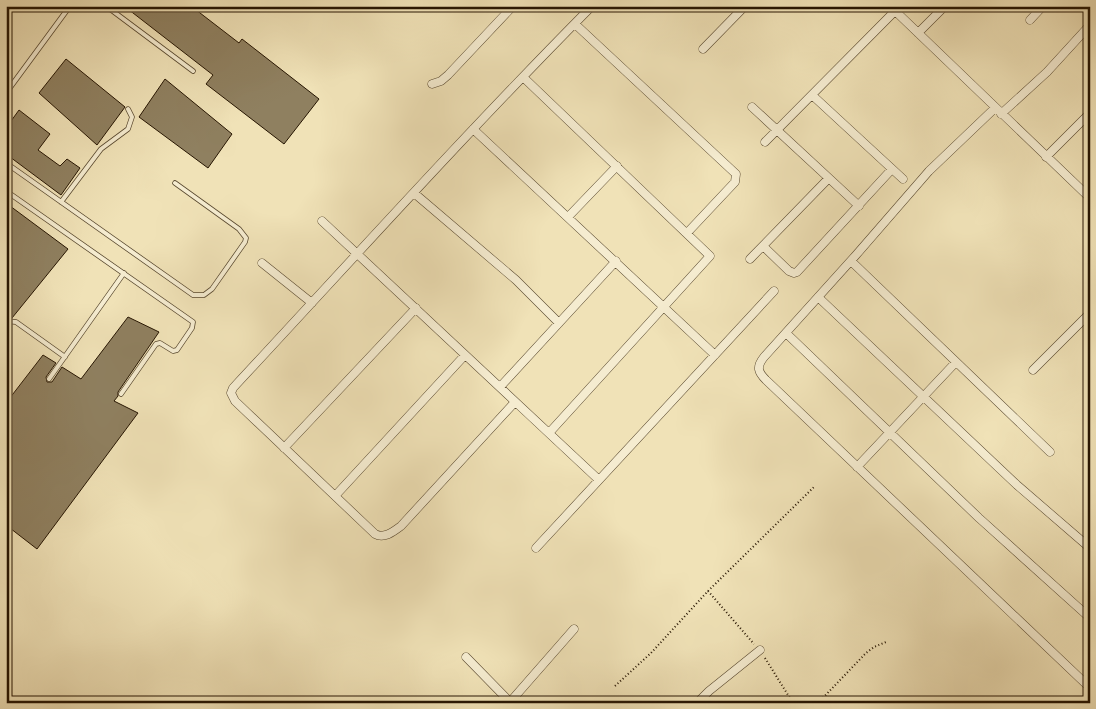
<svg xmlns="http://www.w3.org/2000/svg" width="1096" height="709" font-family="'IM FELL DW Pica',serif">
<rect width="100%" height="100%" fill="#f0e2b7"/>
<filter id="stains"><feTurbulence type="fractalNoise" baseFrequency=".004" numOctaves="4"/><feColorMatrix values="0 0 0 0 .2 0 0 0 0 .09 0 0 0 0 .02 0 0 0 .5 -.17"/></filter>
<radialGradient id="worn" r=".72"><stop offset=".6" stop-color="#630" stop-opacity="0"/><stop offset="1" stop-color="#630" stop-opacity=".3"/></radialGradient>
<path fill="#8f8060" stroke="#261502" d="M124,6H191L239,43L242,39L319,99L284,144L206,84L213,75Z
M66,59L125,107L97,145L39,93Z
M165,79L232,134L208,168L139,117Z
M19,110L50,134L38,150L60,166L67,159L80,168L61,195L6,154V128Z
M6,203L68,249L12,318L6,317Z
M128,317L159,332L118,392V396L114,401L138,413L37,549L6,525V403L43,355L56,363L46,377L47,382H52L62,367L81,379Z"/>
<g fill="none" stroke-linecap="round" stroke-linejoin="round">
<defs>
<path id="service" d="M106,6L193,71
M6,93L70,6
M6,163L193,295H204L212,289L245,242L246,238L239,229L175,183
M6,191L193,322L192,328L177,350L173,351L160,343L156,344L121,394
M61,202L101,149L128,129L132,117L128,109
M6,321L16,322L65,357
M49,379L124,273"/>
<path id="minor" d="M890,6L1090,198
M6,12L10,6
M1030,20L1043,6
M575,24L736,174L735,182L687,233
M918,33L945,6
M703,49L745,6
M523,77L710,256L549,433
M432,84L441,81L448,75L513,6
M812,95L903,179
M752,107L859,206
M995,108L929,171L856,255L764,357C756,367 758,372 766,380L1086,684
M1001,114L1047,72L1090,25
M473,129L715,355
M765,142L895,11
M1046,157L1090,113
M414,193L516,280L559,323
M568,217L617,166
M322,221L599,480
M763,246L789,271L794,273L797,272L892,169
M750,259L828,179
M851,261L1050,452
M262,263L312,303
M818,297L1017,485L1090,548
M786,333L979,518L1090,618
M1033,370L1090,313
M500,387L616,261
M515,402L401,526C393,532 384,539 375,534L235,401L231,393L233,388C352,260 469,130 592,6
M284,448L416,308
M857,467L956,362
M335,496L465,355
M536,548L774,291
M466,657L511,703
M510,702L574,629
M697,703L709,691L760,650"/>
</defs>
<use href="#service" stroke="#58482f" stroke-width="5.5"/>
<use href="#minor" stroke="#58482f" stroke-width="9"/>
<path stroke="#261502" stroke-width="2" stroke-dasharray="1 2.5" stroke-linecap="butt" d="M708,591L754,644
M765,658L793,703
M615,686L651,653L708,591L815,486
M818,703L866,653L874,647L886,642"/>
<use href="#service" stroke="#f5ecd0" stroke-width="4"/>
<use href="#minor" stroke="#f5ecd0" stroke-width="8"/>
</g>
<rect width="1096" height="709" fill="none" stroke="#f0e2b7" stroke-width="25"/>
<rect x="8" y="8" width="1081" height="694" fill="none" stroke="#261502" stroke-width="2.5"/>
<rect x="12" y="12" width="1071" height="684" fill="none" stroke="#261502"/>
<rect width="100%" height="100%" filter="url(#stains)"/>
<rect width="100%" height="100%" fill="url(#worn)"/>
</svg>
